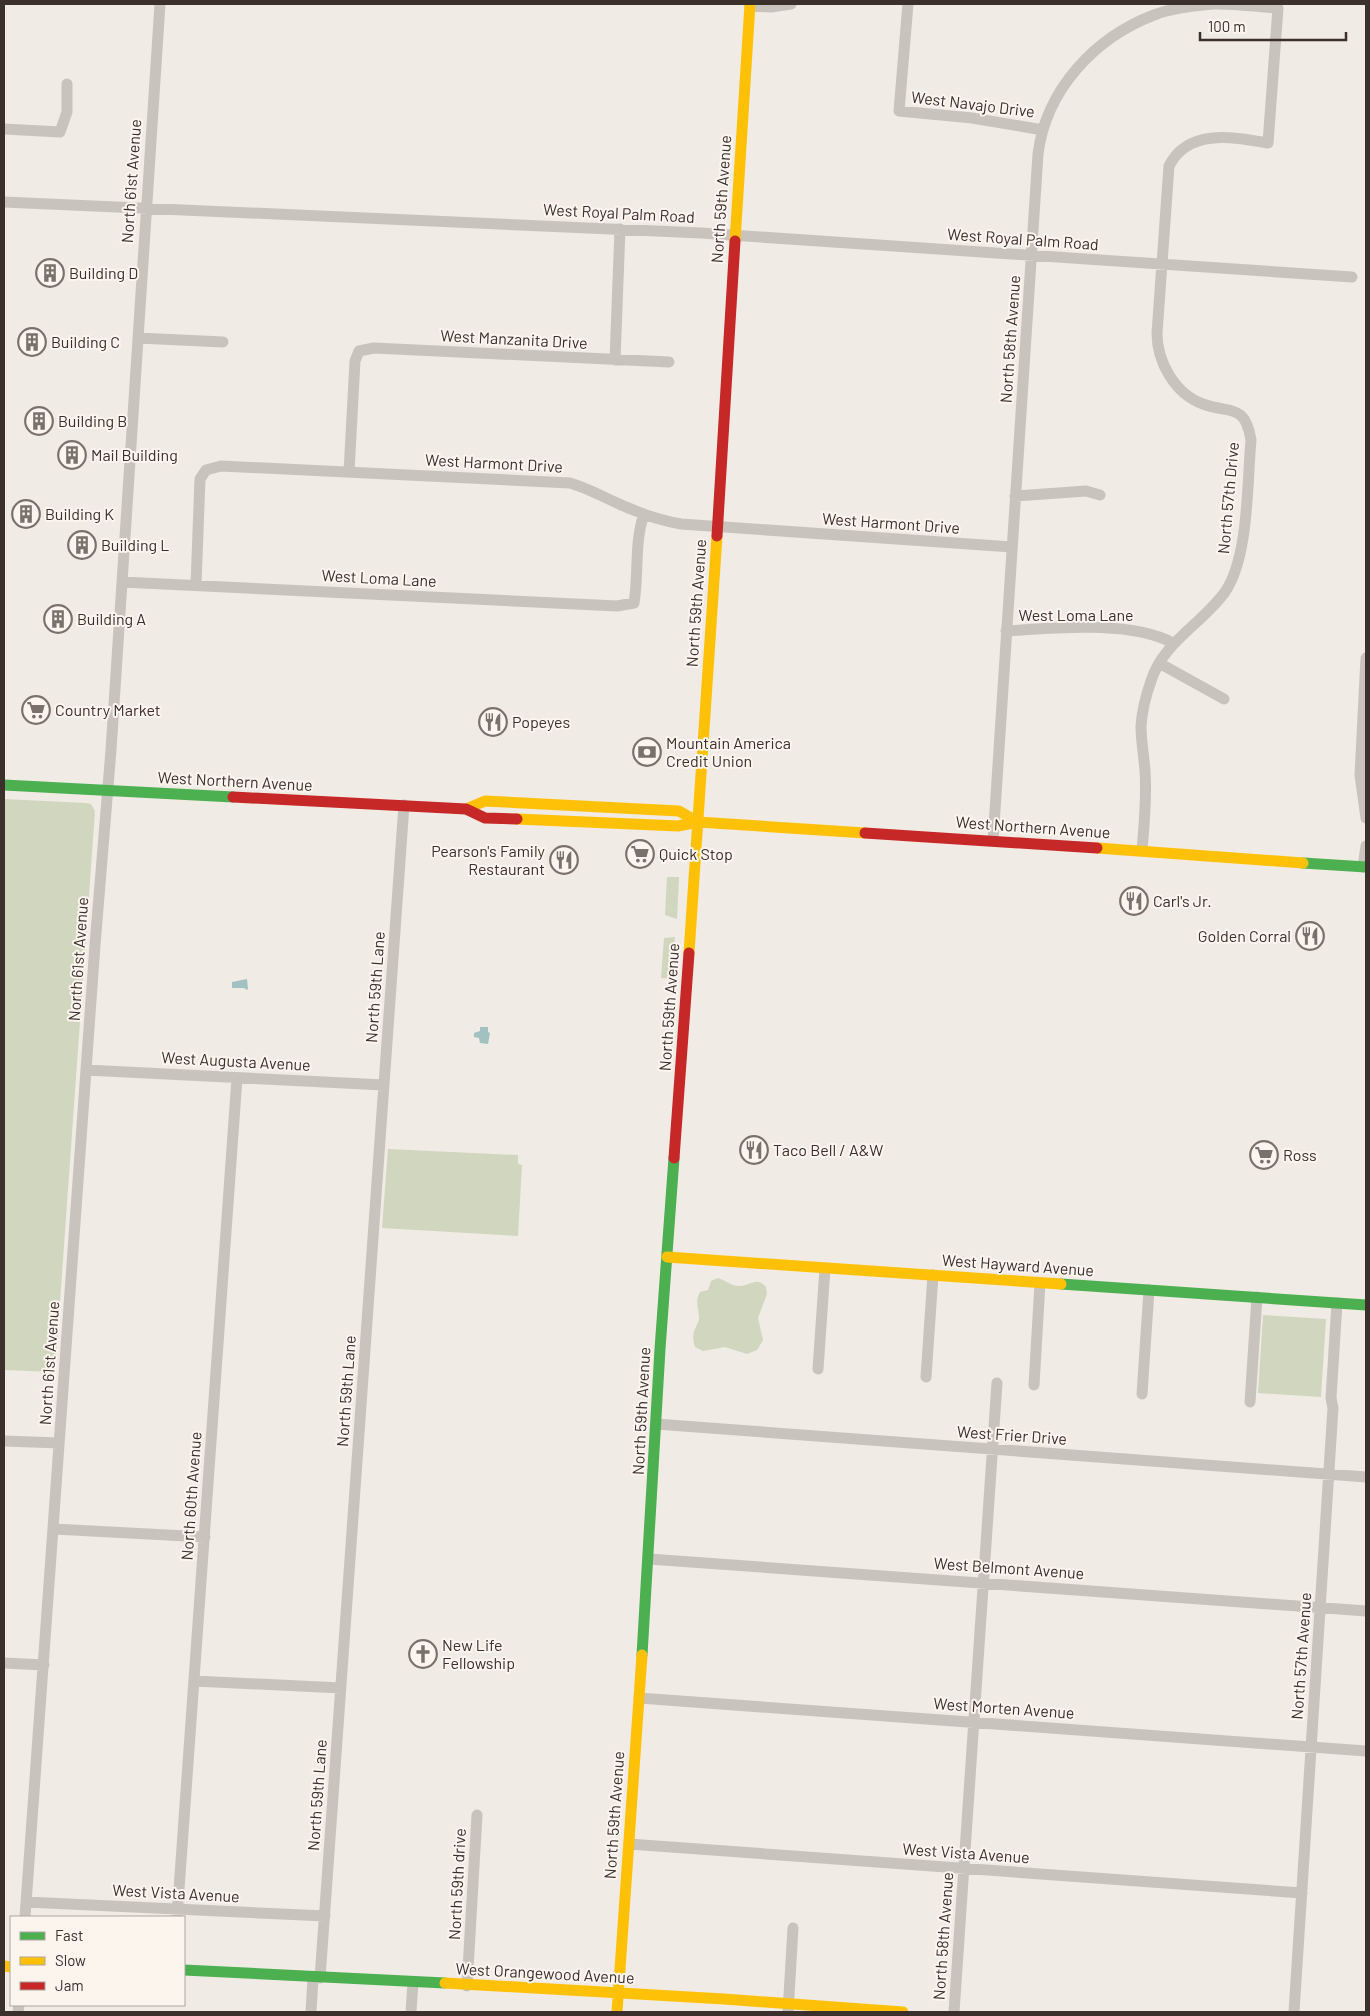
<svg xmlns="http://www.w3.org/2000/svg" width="1370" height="2016" font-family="Barlow,sans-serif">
<rect width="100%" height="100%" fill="#f0ebe5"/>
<path fill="#d1d6bf" d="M4,799L86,803L91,804L95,811L55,1372L4,1370Z
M667,877H679L677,919L665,915Z
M675,937L671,979L661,978L664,938Z
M388,1149L518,1155V1164L522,1165L518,1236L382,1228Z
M718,1278C725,1280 733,1287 740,1286C751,1286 756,1276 766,1287L767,1294L758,1318L763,1340L757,1350L747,1354L725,1347L703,1351L695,1347C689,1330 700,1326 699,1316C698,1306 695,1301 700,1292L708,1290L711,1281Z
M1263,1315L1326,1319L1321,1397L1258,1393Z"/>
<path fill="#a1c2c1" d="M247,979L248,989L247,990L244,988H232V982Z
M480,1027H488V1032L490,1033L488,1044L480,1043L479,1038L474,1037V1033L480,1031Z"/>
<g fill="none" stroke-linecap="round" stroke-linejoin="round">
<path stroke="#c9c3be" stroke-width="11" d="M908,4L899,111L972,118L1043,130
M750,6L771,7L791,4
M4,129L60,132L67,112V84
M4,202L701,233L1352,277
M138,338L223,342
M615,360L620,229
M349,472L355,361L359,351L374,348L669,362
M1015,496L1086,491L1100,495
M122,582L617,606L634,603C639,573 634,543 644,514
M196,585L200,479L206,470L221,466L570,483C591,489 610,501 631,509C647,516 664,521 681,524L1012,547
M1006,631C1055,628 1130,620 1173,643
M1366,658L1360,775L1366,818
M1159,663L1224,699
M993,841L1038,154C1046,90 1094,38 1154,15C1172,8 1194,6 1213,4C1234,3 1257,7 1278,8L1268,143C1233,137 1188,128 1169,166L1157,333C1157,362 1175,394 1203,404C1230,414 1245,403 1251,440C1247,483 1249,557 1225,592C1202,624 1163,642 1151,681C1146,695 1142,711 1141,726C1141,741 1144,756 1145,771C1147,798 1144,825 1142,851
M1363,867L1366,846
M86,1070L384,1085
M818,1369L825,1268
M926,1377L933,1275
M1034,1385L1040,1283
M1142,1394L1149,1290
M1250,1402L1257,1297
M656,1424L1366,1477
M4,1441L59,1443
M54,1529L205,1537
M649,1559L1366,1611
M4,1663L44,1665
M194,1681L341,1688
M639,1698L1366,1751
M629,1844L1302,1893
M26,1902L325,1916
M25,1917L95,945L111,750L160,4
M177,1917L237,1078
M320,1978L404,805
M467,1986L477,1815
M18,2012L19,2005
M311,2012L313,1978
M411,2012L413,1982
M788,2012L793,1928
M954,2012L997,1383
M1294,2012L1333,1408L1331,1398L1337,1303"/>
<path stroke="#4caf50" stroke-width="11" d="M4,785L233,797
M1303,863L1366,867
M1061,1284L1366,1305
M642,1655L660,1349L674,1158
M184,1970L445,1983"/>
<path stroke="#ffc107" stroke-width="11" d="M735,241L750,4
M466,809L485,801L679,811L698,822
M517,819L678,826L698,822L865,833
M1097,848L1303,863
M689,953L717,536
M667,1257L1061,1284
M4,1966L11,1967
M445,1983L724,1999L903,2012
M617,2012L642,1655"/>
<path stroke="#c62828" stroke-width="11" d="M717,536L735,241
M233,797L466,809L485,818L517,819
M865,833L1097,848
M674,1158L689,953"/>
</g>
<defs>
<symbol id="building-ring" viewBox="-11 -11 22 22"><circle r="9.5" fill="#fbf5ee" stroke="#7a716c" stroke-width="1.5"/><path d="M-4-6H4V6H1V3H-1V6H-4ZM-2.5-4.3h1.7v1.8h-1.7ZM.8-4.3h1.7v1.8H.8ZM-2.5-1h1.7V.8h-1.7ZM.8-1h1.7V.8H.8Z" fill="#7a716c"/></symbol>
<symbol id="supermarket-ring" viewBox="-11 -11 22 22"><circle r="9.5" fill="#fbf5ee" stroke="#7a716c" stroke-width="1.5"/><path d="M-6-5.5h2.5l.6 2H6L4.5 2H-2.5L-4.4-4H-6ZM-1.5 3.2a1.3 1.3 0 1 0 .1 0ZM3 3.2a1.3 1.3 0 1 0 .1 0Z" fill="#7a716c"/></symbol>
<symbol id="restaurant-ring" viewBox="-11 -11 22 22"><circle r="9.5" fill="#fbf5ee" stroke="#7a716c" stroke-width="1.5"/><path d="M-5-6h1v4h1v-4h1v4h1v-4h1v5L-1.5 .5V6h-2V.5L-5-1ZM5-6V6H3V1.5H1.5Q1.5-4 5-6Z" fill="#7a716c"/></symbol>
<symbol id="bank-ring" viewBox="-11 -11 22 22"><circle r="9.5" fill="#fbf5ee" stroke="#7a716c" stroke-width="1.5"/><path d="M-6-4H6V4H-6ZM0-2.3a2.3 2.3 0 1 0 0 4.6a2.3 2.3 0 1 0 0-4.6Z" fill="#7a716c"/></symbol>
<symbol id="church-ring" viewBox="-11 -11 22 22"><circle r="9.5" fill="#fbf5ee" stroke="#7a716c" stroke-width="1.5"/><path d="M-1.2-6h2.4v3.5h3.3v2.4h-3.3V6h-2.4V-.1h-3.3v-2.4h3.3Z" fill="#7a716c"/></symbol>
</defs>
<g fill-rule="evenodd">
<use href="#building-ring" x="34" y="257" width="32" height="32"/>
<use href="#building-ring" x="16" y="326" width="32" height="32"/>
<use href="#building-ring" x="23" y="405" width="32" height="32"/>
<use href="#building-ring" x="56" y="439" width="32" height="32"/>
<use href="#building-ring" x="10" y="498" width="32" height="32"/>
<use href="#building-ring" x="66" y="529" width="32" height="32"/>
<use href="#building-ring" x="42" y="603" width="32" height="32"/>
<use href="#supermarket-ring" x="20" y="694" width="32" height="32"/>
<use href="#restaurant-ring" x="477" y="706" width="32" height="32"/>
<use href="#bank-ring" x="631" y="736" width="32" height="32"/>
<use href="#supermarket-ring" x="624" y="838" width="32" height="32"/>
<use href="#restaurant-ring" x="548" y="844" width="32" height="32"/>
<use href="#restaurant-ring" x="1118" y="885" width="32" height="32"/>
<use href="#restaurant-ring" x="1294" y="920" width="32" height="32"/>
<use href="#restaurant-ring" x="738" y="1134" width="32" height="32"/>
<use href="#supermarket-ring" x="1248" y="1139" width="32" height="32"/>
<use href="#church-ring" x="407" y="1638" width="32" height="32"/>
</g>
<g text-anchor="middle" stroke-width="4" stroke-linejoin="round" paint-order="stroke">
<g font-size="16" fill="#3b302b" stroke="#fbf5ee">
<text transform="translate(973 104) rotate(7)" y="6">West Navajo Drive</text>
<text transform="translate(131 181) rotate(-86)" y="6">North 61st Avenue</text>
<text transform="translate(721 199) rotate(-86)" y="6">North 59th Avenue</text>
<text transform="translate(619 213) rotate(3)" y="6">West Royal Palm Road</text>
<text transform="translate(1023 239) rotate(4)" y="6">West Royal Palm Road</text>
<text transform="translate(514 339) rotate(3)" y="6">West Manzanita Drive</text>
<text transform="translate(1010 339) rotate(-86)" y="6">North 58th Avenue</text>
<text transform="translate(494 463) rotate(3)" y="6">West Harmont Drive</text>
<text transform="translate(1228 498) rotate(-85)" y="6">North 57th Drive</text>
<text transform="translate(891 523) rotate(4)" y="6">West Harmont Drive</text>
<text transform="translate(379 578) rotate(3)" y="6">West Loma Lane</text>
<text transform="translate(696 603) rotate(-86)" y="6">North 59th Avenue</text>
<text x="1076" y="621">West Loma Lane</text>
<text transform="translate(235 781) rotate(3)" y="6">West Northern Avenue</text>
<text transform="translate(1033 827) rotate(4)" y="6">West Northern Avenue</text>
<text transform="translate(78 959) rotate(-86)" y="6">North 61st Avenue</text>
<text transform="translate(375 987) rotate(-86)" y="6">North 59th Lane</text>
<text transform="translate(669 1007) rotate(-86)" y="6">North 59th Avenue</text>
<text transform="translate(236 1061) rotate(3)" y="6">West Augusta Avenue</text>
<text transform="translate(1018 1265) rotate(4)" y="6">West Hayward Avenue</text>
<text transform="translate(49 1363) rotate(-86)" y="6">North 61st Avenue</text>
<text transform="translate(346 1391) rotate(-86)" y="6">North 59th Lane</text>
<text transform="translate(641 1411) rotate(-87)" y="6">North 59th Avenue</text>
<text transform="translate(1012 1435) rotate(4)" y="6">West Frier Drive</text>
<text transform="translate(191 1496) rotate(-86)" y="6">North 60th Avenue</text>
<text transform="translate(1009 1568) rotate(4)" y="6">West Belmont Avenue</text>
<text transform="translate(1301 1656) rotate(-86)" y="6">North 57th Avenue</text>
<text transform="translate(1004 1708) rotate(4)" y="6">West Morten Avenue</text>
<text transform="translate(317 1795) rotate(-86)" y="6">North 59th Lane</text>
<text transform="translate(614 1815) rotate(-86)" y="6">North 59th Avenue</text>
<text transform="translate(966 1853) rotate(4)" y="6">West Vista Avenue</text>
<text transform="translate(457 1884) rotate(-87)" y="6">North 59th drive</text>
<text transform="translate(176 1893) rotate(3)" y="6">West Vista Avenue</text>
<text transform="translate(943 1936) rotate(-86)" y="6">North 58th Avenue</text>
<text transform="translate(545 1973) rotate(3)" y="6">West Orangewood Avenue</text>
</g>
<g font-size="16" fill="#3b302b" stroke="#fbf5ee" text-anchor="start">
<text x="69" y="279">Building D</text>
<text x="51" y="348">Building C</text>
<text x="58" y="427">Building B</text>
<text x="91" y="461">Mail Building</text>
<text x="45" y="520">Building K</text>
<text x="101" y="551">Building L</text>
<text x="77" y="625">Building A</text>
<text x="55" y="716">Country Market</text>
<text x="512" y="728">Popeyes</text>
<text x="666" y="749">Mountain America<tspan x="666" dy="18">Credit Union</tspan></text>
<text x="545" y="857" text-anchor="end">Pearson's Family<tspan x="545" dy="18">Restaurant</tspan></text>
<text x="659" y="860">Quick Stop</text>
<text x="1153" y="907">Carl's Jr.</text>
<text x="1291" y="942" text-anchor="end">Golden Corral</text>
<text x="773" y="1156">Taco Bell / A&amp;W</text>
<text x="1283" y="1161">Ross</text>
<text x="442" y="1651">New Life<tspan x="442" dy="18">Fellowship</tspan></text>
</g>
</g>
<rect width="1370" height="2016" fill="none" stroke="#3b302b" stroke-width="10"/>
<rect x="10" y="1916" width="175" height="90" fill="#fbf5ee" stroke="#aea6a0"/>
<rect x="20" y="1932" width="25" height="8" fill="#4caf50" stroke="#aea6a0"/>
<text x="55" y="1941" font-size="15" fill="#3b302b">Fast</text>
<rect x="20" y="1957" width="25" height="8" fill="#ffc107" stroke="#aea6a0"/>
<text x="55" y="1966" font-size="15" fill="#3b302b">Slow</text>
<rect x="20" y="1982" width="25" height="8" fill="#c62828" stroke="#aea6a0"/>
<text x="55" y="1991" font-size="15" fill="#3b302b">Jam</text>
<path d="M1200 32v8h146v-8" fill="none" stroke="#3b302b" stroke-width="2.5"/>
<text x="1208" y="32" font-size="15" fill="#3b302b" stroke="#fbf5ee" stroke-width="4" paint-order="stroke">100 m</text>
</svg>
